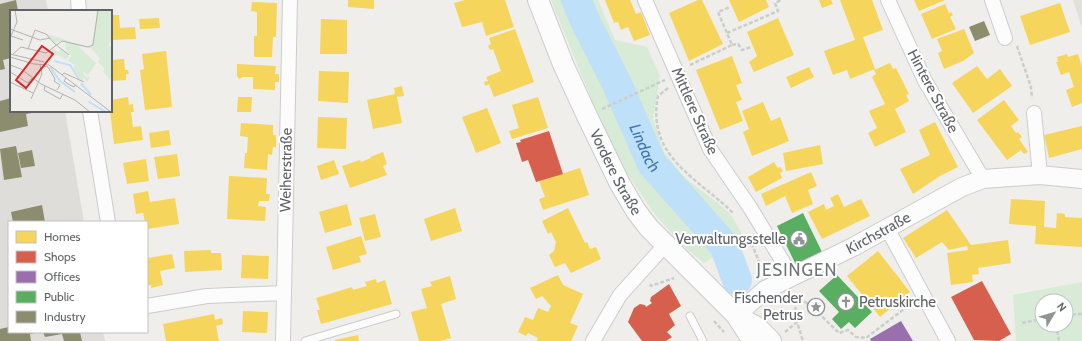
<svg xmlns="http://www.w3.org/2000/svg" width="1082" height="341" font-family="Cabin,sans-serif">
<rect width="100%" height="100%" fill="#efeeea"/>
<path fill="#dfddda" d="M0,0H46L48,11H11V111H65L84,222H9V332H103L105,341H0Z"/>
<path fill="#e2e0da" d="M1073,0H1082V28Z"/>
<path fill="#d8ebd6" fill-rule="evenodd" d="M551,0H598L615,40L647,47L660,76L653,119L664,152L685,178L718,203L731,215L744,237L704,263L682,245L653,212L622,166L593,103Z
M1082,282V341H1016L1013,295ZM1042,301H1066V325H1042Z"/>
<path fill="#f6d55c" d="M348,0H374V9L348,7Z
M465,0H505L514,27L486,36L482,22L462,27L454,3Z
M605,0H630L636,14L641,12L650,35L634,41L628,27L621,30L618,22L614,23Z
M698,0H702L723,44L689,61L669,13Z
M729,0H766L769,7L739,22Z
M819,0H831L833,4L822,8Z
M840,0H872L883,30L863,37L875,69L850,79L847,70L833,75L824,51L855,40Z
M914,0H945L919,11Z
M252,2L277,3L276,37H273L272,57H254V36H257V12L251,11Z
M1060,3L1070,32L1030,45L1020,16Z
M945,4L949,13L951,12L953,15L950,17L956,29L932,39L921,14Z
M111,15H119L120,28L135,27L136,39L111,40Z
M159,18L160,28L140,29L139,19Z
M778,18L794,55L754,72L749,62L757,56L747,32Z
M321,19L347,20V54H320Z
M515,29L534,82L494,97L489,84L485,86L484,82L488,81L486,77L501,71L493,49L490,50L488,46L491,44L489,38Z
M964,29L974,53L963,61L944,69L938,53L942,51L937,39Z
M166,51L172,107L145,110L140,70L144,69L142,54Z
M1067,54L1068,57L1078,54L1082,67V103L1072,107L1066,90L1074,87L1069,72L1061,75L1056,62H1058L1057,57Z
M732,56L742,83L736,85L742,100L736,102L743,121L720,130L696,70Z
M124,59L125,70H128L129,74H126V80L111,81V60Z
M890,63L893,69L896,68L909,94L906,95L909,101L895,109L906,132L875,147L868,133L877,128L869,111L885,104L872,77L876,74L874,70Z
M237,64L276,66L275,74H279V82H275V90L253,89V77H243L239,79L237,76Z
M977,66L987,79L1000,69L1012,86L973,113L952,83Z
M809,67L814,77L791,88L786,77Z
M319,71L349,72L348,103L318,101Z
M402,86L404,96L397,97L402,123L373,129L367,100L395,94L394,88Z
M128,97L129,105L133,104L134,112H131L133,127L141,126L143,140L114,144L110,111L111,100Z
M238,97H252L251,112H237Z
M538,97L548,128L512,139L509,131L519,128L512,105Z
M1004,100L1019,120L1011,126L1016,133L1018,132L1022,137L1019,139L1028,152L1024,154L1021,150L1007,160L977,120Z
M763,102L771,121L780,117L789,141L752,156L743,132L749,129L742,111Z
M487,108L501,143L476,153L462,117Z
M318,117L347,118L346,149L317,148Z
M935,122L958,167L940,176L913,194L900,169L930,155L919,130Z
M241,123L273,125V135H276V147H273L272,155L268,154L267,170L244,168L245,153H247L248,137L240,136Z
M1082,126V149L1049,158L1044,135Z
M169,130L171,145L151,148L149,133Z
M820,145L823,164L786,171L783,153Z
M383,152L387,164L383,166L387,175L350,188L342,166L360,160L361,162L371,158L370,157Z
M177,154L180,176L158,179L154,157Z
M146,159L149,181L127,184L123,163Z
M334,160L339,174L321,180L317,166Z
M774,162L778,168L780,167L783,171L780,173L782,178L756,192L748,177Z
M580,168L589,195L543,210L539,199L545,197L539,181Z
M811,172L817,186L808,190L813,204L792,213L785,196L766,206L761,194Z
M229,176L267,178L266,194H270L269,201H259L258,206L266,207L265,221L227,219Z
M148,191L150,202L175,198L179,224L147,229V222H145L143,213L136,214L133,194Z
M838,194L844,207L861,199L870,216L822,239L808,212L824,204L826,210L834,206L830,198Z
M1011,199L1045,201L1044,227L1056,228L1057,213L1065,214V217L1082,218V247L1035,244L1036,226L1009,224Z
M347,204L352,225L325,233L319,212Z
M455,208L462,231L431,241L424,219Z
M568,208L585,243L587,242L590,249L596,247L601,259L571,273L565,263L555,267L549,255L554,251L556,242L551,232L548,234L542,221Z
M947,210L971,245L1008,240L1011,263L978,268L979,274L972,275L973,282L951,285L947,253L968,250L967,246L949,250L942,242L916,258L903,238Z
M375,214L381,237L365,241L359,218Z
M361,236L367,254L359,256L361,262L333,270L326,247Z
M211,250V253H221L222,270L185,272L184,251Z
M878,251L910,292L880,317L847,276Z
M172,254L175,268L160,271L163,285L151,288V285H147L148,258Z
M242,255L269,256L268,279L241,278Z
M558,275L563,285L583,294L570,323L578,326L571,341H537L538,338L528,333L526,336L518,332L525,317L533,320L538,308L548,312L551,306L542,296L536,299L530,288Z
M450,276L456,299L441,304L451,338L440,341H419L411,312L427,308L421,289L432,286L430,282Z
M376,279L377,283L385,280L392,304L321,324L317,310H320L316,298L352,287L353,290L367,286L365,282Z
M243,311L268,312L267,333L242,332Z
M214,314L215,320L222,318L223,324L216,326L219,341H166L163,324Z
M358,335L359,341H335V340Z"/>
<path fill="#d6604d" d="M549,131L563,174L536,182L528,160L522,162L516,143L521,142L520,140Z
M982,281L1011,334L999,341L974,340L951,297Z
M669,284L681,306L669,314L675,325L667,332L672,337L666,341H642L628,322L634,308L640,304L645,305L646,307L652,303L650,301L651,297Z"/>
<path fill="#9970ab" d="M901,321L913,341H871L870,339Z"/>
<path fill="#5aae61" d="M803,213L822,252L796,265L777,226Z
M837,275L872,312L855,328L849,322L841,329L832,319L839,312L819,291Z"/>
<path fill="#8c8c6e" d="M16,0L18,11H11V58L3,60L5,69L0,70V4Z
M984,21L990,35L975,41L969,27Z
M11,98V111L37,112L26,114L28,126L0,132V101Z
M16,146L22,177L4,180L0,149Z
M32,150L35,166L21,168L18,153Z
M42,205L45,222H13L11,212Z
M9,327V332L35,333L30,334L31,341H0V329Z
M43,332H80L82,341H64L62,334L45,337Z"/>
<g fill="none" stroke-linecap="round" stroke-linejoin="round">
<path stroke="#bfe0f9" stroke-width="30" id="s1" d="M576,0L585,21L616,82L652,164L724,245L737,280"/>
<defs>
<path id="service" d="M690,316L703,341
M305,341L396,314"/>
<path id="minor" d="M78,0L79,11
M645,0L710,149L751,209L792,277
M888,0L925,81L983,179
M992,0L1005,38
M90,111L108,222
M1034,113L1040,175
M887,228L948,341
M147,306L207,296L283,293
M283,341L290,0
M593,341L620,295L666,244"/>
<g id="tertiary">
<path id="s2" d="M736,315L765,290L853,247L962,187L983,179L1040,175L1082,179"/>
</g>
<g id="secondary">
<path id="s3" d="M538,0L563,64L587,116L620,184L636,211L649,228L736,315L753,341"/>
<path d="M744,320L757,327L771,341"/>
</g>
</defs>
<use href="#service" stroke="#cbcccc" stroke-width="9"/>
<use href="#minor" stroke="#cbcccc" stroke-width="16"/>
<use href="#tertiary" stroke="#cbcccc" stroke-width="20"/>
<use href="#secondary" stroke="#cacacb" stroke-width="22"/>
<path stroke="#cacfcc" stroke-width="2.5" stroke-dasharray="4 2" stroke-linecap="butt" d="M727,33L778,11L775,3L781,0
M732,45L738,44L742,50L751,47
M1017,46L1031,87L1032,98
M690,65L732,45L718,12L730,7
M668,88L658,96C646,157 698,178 733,213
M602,109L665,80
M749,238L762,268
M650,284L651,286L674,278
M794,295L810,305L839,333L848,330L856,337L866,338L912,303
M794,295L797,322L803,341
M1066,315L1082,314
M714,321L724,332
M1022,323L1042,319
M1056,325L1059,341
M785,332L797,322"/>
<use href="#service" stroke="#fdfcfc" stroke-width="7"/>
<use href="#minor" stroke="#fdfcfc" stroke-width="14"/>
<use href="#tertiary" stroke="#fdfcfc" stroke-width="18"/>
<use href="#secondary" stroke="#fdfcfc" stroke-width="20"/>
</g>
<defs>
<symbol id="civic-ring" viewBox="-11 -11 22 22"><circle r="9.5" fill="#fff" stroke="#919496" stroke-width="1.5"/><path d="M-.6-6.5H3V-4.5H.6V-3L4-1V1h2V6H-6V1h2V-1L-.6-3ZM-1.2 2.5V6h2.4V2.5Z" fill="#919496"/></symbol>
<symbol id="church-ring" viewBox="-11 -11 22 22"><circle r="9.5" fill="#fff" stroke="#919496" stroke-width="1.5"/><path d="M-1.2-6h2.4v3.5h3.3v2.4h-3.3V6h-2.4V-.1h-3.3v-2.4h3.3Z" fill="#919496"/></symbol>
<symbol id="sight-ring" viewBox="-11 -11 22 22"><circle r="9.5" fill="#fff" stroke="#919496" stroke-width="1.5"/><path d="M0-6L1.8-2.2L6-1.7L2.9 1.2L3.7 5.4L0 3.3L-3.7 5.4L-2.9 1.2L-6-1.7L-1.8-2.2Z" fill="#919496"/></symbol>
</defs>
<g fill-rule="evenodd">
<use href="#civic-ring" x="789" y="229" width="20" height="20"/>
<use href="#church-ring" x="836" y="292" width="20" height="20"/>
<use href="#sight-ring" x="806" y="297" width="20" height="20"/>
</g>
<g text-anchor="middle" stroke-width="4" stroke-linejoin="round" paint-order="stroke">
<g font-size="15" fill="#5f6368" stroke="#fff">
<text transform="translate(933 91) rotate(62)" y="5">Hintere Straße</text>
<text transform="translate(695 111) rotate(66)" y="5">Mittlere Straße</text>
<text transform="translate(286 170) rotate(-89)" y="5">Weiherstraße</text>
<text dy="5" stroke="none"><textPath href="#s3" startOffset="189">Vordere Straße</textPath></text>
<text dy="5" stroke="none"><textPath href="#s2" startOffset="165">Kirchstraße</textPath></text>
</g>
<g font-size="15" fill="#5f6368" stroke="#fff" text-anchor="end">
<text x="786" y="244">Verwaltungsstelle</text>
<text x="803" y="303">Fischender<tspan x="803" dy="17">Petrus</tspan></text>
<text x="859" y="307" text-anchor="start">Petruskirche</text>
</g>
<g font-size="16" font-style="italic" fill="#4174aa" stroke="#fff">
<text dy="6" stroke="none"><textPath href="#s1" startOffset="163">Lindach</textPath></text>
</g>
<g font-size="17" letter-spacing="1" fill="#70757a" stroke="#fff">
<text x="797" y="276">JESINGEN</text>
</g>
</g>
<g transform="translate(10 10)">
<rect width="102" height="102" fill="#efeeea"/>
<path d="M102,0V27L98,36L102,37V72L93,62L95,59L88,52L90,49L81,38L67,35L86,53L78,65L72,61L75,66L80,67L77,72L74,68L71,72L63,57L65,55L58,51L61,46L55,38L56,32H50L55,31H51L45,33L34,23L75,36H82L87,1ZM42,38L48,42L50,39L59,46L56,50L48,45L41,46Z" fill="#d8ebd6"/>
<path fill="none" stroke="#bfe0f9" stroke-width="2" d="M44,51L60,55L69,69M40,57L50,71L65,82M71,73L81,85M79,92L96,102"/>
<path fill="none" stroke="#b1b2b2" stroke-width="1" d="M0,19L30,30L40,28M1,26L13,30M0,28L7,12L5,0M45,34L59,45M83,35L88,0M18,39L25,20L36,24L45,34M36,43L52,31L78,37L83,35M0,44L34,52M3,44L11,37L36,43M0,47L24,54L39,55L101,102M0,55L11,59L31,74L65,90L80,102M33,56L38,57L45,69L44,71L50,75L47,80M0,62L18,73L22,68M52,65L54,63L74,72M56,68L54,71L58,74L64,77L65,75M0,72L23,83M35,76L34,80L50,89L53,84M21,89L32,64L30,55"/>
<path fill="#d62828" fill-opacity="0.15" stroke="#d62828" stroke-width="2" d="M32,36L43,44L16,78L6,70Z"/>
<rect width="102" height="102" fill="none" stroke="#5f6368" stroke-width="2"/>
</g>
<rect x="8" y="221" width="140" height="112" fill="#ffffff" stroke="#bfc1c3"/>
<rect x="16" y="231" width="20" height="12" fill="#f6d55c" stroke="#bfc1c3"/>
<text x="44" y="241" font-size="12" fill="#5f6368">Homes</text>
<rect x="16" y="251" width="20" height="12" fill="#d6604d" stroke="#bfc1c3"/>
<text x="44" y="261" font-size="12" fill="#5f6368">Shops</text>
<rect x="16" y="271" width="20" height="12" fill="#9970ab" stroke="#bfc1c3"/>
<text x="44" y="281" font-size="12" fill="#5f6368">Offices</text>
<rect x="16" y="291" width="20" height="12" fill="#5aae61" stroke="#bfc1c3"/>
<text x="44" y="301" font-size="12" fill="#5f6368">Public</text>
<rect x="16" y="311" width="20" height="12" fill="#8c8c6e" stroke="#bfc1c3"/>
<text x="44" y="321" font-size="12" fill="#5f6368">Industry</text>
<g transform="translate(1054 313) rotate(52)"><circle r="19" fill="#ffffff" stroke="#bfc1c3"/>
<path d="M0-3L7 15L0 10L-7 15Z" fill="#919496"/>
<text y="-6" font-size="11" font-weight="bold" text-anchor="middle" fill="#5f6368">N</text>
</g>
</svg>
